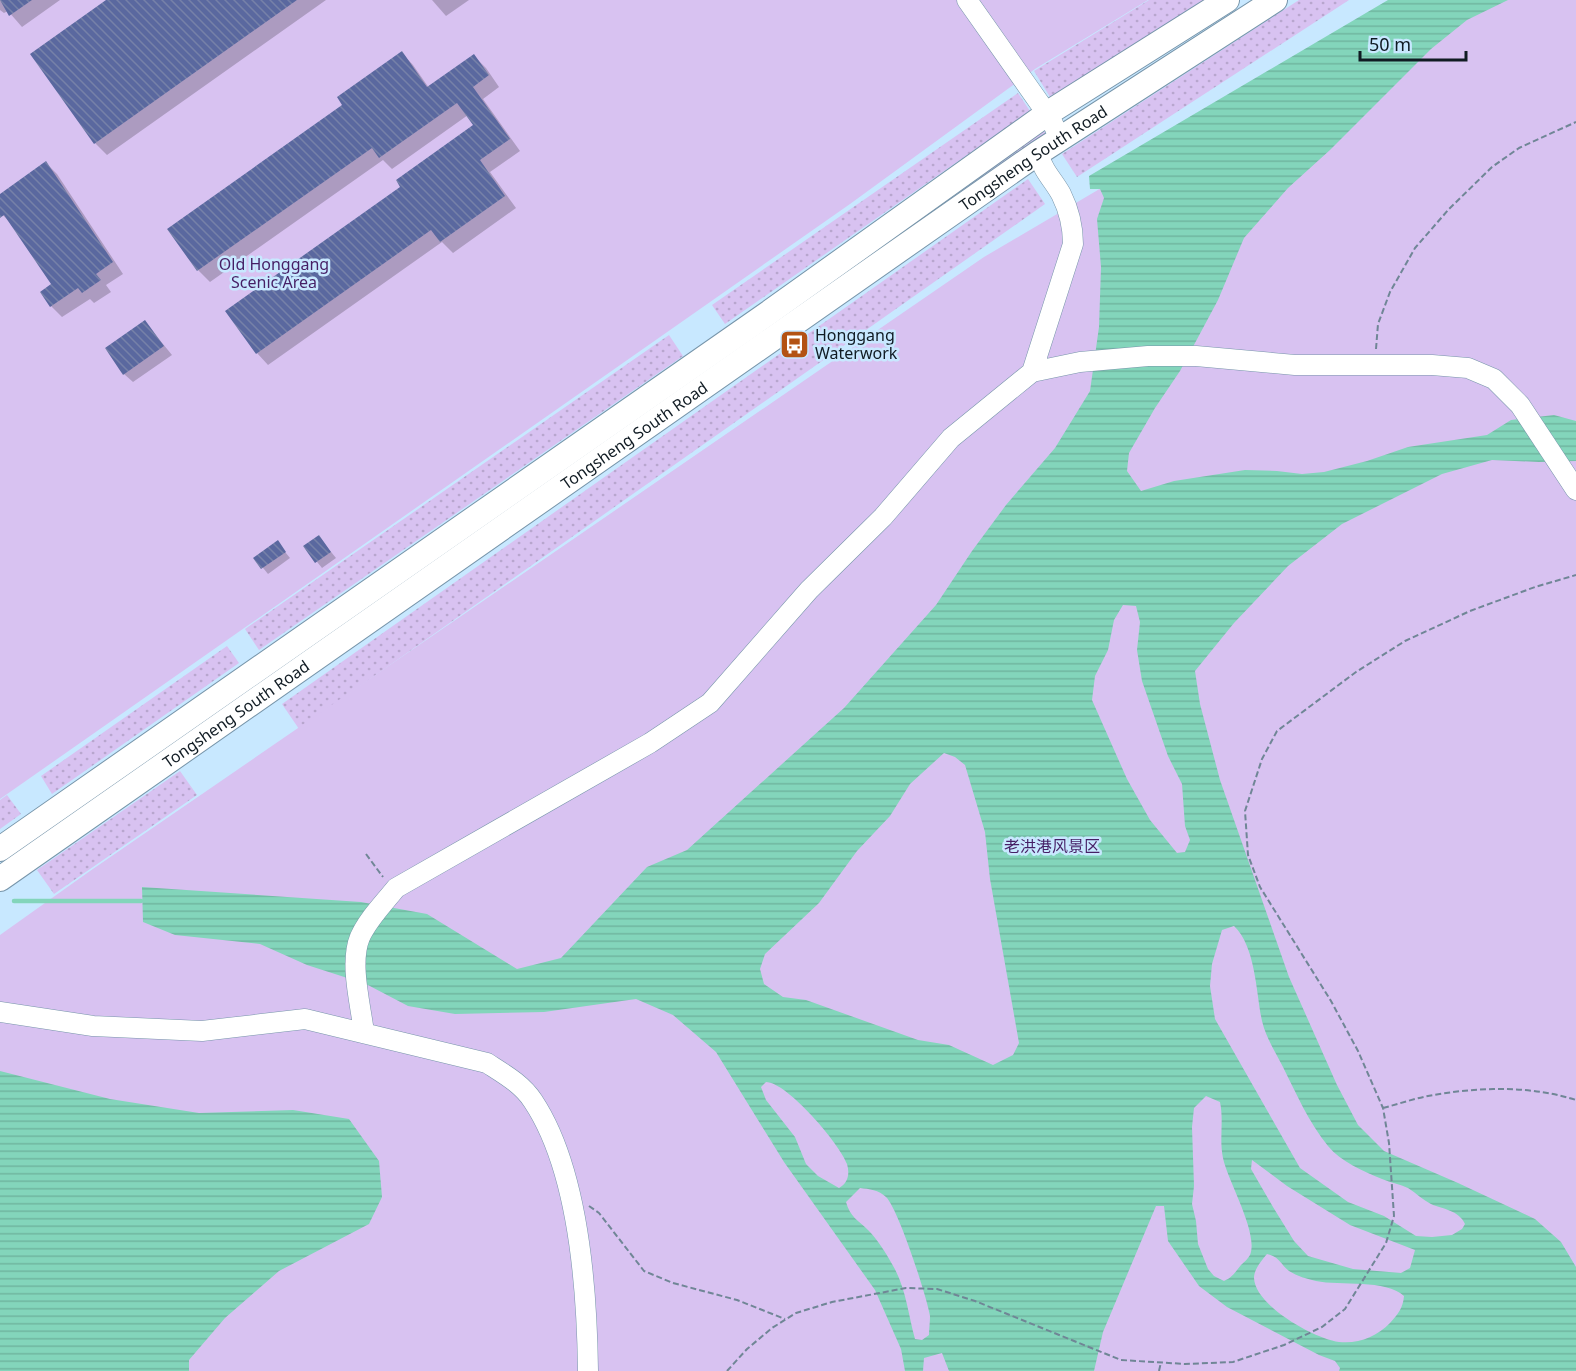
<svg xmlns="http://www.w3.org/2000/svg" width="1576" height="1371" font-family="'Noto Sans','Noto Sans SC',sans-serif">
<defs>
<pattern id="grass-dots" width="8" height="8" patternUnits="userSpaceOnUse" patternTransform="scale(1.5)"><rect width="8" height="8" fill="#d8c2f1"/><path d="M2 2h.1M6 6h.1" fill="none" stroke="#b8a6ce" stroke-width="1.8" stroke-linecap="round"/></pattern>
<pattern id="water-rules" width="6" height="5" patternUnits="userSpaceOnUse" patternTransform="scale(1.5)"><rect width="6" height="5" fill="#83d5bb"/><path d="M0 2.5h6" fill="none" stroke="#70b6a0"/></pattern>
<pattern id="building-back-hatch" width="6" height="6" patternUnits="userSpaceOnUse" patternTransform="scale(1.5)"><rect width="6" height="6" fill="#5a689f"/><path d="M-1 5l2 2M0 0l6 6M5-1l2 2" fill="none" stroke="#7681a8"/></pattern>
</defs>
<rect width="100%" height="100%" fill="#c8e8ff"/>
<path fill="url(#grass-dots)" d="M1149,0H1206L1050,97L1034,71Z
M1299,0H1349L1077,177L1062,154Z
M1018,93L1030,111L725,324L712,305Z
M1044,131L1046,134L747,345L745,342Z
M1028,179L1045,204L299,729L282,704Z
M669,335L683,356L259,650L245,629Z
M227,646L239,663L52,794L41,776Z
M180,771L197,795L54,894L37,870Z
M7,795L21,814L0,829V800Z"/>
<path fill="#d8c2f1" d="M0,0H1148L1035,69L850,204L0,799Z
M1420,0H1576V1371H0V935L90,871L984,257Z"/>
<path fill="url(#water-rules)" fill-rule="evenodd" d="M1388,0H1508L1467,20L1431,49L1330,150L1288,188L1244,238L1218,300L1180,371L1155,408L1129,453L1127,471L1141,491L1174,481L1245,470L1277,471L1302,474L1324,472L1367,461L1408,447L1487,435L1511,420L1554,415L1576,421V461L1539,462L1492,460L1442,474L1342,524L1288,566L1234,623L1195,671L1200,704L1220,780L1289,977L1337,1085L1358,1125L1384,1151L1458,1183L1535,1219L1561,1242L1576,1267V1371H1339L1340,1368L1335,1361L1319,1355L1227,1307L1199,1286L1168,1241L1164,1206H1156L1103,1332L1094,1371H949L942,1353L924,1358L923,1371H905L901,1349L875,1290L784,1162L716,1052L673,1015L636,999L544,1012L455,1014L408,1006L366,984L307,965L260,944L175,935L143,922L142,887L361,902L427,914L517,969L561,958L647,867L687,850L844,708L936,605L972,551L1006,505L1055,448L1090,391L1099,327L1101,267L1097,219L1104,198L1100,189H1090L1089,176ZM1123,605L1136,606L1140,622L1137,650L1142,681L1168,756L1182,784L1185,826L1190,840L1185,852L1177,853L1150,820L1127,779L1092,700L1095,676L1108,650L1114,620ZM944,753L955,757L965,765L985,832L990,879L1019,1043L1013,1055L993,1065L949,1045L918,1040L806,1000L783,997L764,984L760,969L765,954L819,903L857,851L890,816L910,784ZM1234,926C1256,947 1256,993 1262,1021C1266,1038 1275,1051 1283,1067C1296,1093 1309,1123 1328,1146C1341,1162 1363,1171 1382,1179C1391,1183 1400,1184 1408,1188C1416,1193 1423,1200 1431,1204C1442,1209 1459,1210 1465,1224L1462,1229L1452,1235L1432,1237L1416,1236L1384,1216L1348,1202L1300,1168L1215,1019L1210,986L1212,964L1222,930ZM766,1082C787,1082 840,1144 847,1164C850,1174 848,1183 839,1188L818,1176L806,1164L795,1137L766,1100L761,1087ZM1206,1096L1220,1102C1224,1121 1219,1139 1223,1158C1228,1182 1259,1233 1250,1255C1248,1259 1244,1262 1241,1265C1235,1272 1233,1277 1224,1281L1214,1276L1208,1269L1198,1244L1196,1221L1192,1204L1194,1186L1192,1127L1194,1108ZM1252,1160L1287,1186L1350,1225L1415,1250L1410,1268L1401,1273L1353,1269L1308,1256L1294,1241L1273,1207L1251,1169ZM860,1188C869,1189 879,1190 886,1197C898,1208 927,1297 930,1316C930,1322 929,1329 929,1335L922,1340L915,1339C908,1314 906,1287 892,1264C886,1253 877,1239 868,1230C858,1220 850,1217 846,1202ZM1267,1254C1280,1257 1280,1264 1289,1271C1297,1276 1307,1279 1316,1281C1340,1286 1386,1279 1404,1296C1403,1308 1398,1314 1390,1323C1376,1337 1359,1344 1339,1342C1315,1339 1255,1306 1254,1278C1254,1269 1262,1260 1267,1254Z
M0,1071L110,1099L199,1113L293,1110L349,1119L379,1161L382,1197L369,1224L279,1271L225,1318L189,1360V1371H0Z"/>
<path fill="#0003" d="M0,0H60L22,27L8,11L4,13L0,10Z
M109,0H326L107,155L95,143Z
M432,0H469L446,16Z
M402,53L413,65L429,88L474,56L486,68L499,87L483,99L520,151L490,172L516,208L453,253L442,242L268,365L257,353L403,187L475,125L468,115L392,169L383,160L210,282L198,270L169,229L344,105Z
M46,163L57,174L123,274L106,285L111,292L94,303L90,299L62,317L51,306L53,285L15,228L0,212V196Z
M145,322L172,355L133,382L124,374Z
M319,537L336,558L322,568L305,547Z
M277,542L290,558L268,574L255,558Z"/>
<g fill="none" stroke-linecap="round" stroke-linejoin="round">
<path stroke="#83d5bb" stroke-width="4.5" d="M14,901H141"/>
</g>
<path fill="url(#building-back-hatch)" d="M0,0H32L9,16Z
M106,0H297L94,144L30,54Z
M402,51L427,87L474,54L489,75L473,87L510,139L480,160L505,196L440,242L431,230L256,354L225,311L400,187L396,180L473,125L457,103L379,158L372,148L197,271L167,229L342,105L337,97Z
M46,161L113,262L96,274L101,280L82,293L78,288L50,307L40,292L51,284L4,215L0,218V194Z
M145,320L164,346L123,375L105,348Z
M319,535L331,552L315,563L303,546Z
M278,540L286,552L261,569L253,558Z"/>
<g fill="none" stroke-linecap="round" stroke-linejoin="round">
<defs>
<path id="minor" d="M967,0L1043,108L1048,113L1060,139
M1032,372L1080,362L1148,356H1196L1295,365H1432L1468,368L1494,379L1520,405L1576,490
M0,1012L93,1026L202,1031L305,1019L487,1063C504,1074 522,1084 533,1101C579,1170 587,1289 588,1371
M364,1033C361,1006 349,963 360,937C368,919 384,903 396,888L650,743L710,703L809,590L883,517L951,438L1032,372L1073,244C1073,227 1069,210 1061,194C1052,178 1044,173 1038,153"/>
<g id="major">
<path d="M0,849L767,314L1048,113L1227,0"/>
<path id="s1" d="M0,879L1038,153L1275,0"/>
</g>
</defs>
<use href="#minor" stroke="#7795aa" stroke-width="21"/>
<use href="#major" stroke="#7795aa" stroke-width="26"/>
<path stroke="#708696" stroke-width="2" stroke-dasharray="6 3" stroke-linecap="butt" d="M1376,349L1378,324L1390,292L1415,248L1449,209L1492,167L1519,148L1576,122
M366,854L383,877
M1383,1108C1398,1104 1413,1099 1428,1096C1476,1087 1529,1085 1576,1100
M589,1206L599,1213L644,1271L673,1283L737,1300L785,1319
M727,1371L747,1349L772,1328L796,1313L832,1302L906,1288L937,1289L975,1301L1121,1360L1185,1364L1233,1362L1284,1345L1322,1327L1345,1309L1386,1243L1394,1216L1389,1143L1383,1108L1358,1051L1331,1001L1260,887L1248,855L1245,811L1262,759L1277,731L1356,672L1405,641L1470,611L1535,587L1576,575
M1159,1371L1161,1362"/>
<use href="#minor" stroke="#fff" stroke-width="20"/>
<use href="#major" stroke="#fff" stroke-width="24"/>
</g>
<defs>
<symbol id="bus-square" viewBox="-11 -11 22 22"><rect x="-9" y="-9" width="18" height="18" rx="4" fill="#b35213" stroke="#c8e8ff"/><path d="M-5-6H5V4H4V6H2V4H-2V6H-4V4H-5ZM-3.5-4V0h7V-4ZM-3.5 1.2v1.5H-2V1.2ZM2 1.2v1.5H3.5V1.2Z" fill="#fff"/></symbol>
</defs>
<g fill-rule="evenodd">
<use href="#bus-square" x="778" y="328" width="33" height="33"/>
</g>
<g text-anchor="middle" stroke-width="5" stroke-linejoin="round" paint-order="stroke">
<g font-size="16" fill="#101b23" stroke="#c8e8ff">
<text dy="6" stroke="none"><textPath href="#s1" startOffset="1260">Tongsheng South Road</textPath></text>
<text dy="6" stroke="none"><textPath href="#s1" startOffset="774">Tongsheng South Road</textPath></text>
<text dy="6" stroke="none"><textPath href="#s1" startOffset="288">Tongsheng South Road</textPath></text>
</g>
<g font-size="16" fill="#461f65" stroke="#c8e8ff">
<text x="274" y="270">Old Honggang<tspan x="274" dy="18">Scenic Area</tspan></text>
<text x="1052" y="852">老洪港风景区</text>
</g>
<g font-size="16" fill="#101b23" stroke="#c8e8ff" text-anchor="start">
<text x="815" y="341">Honggang<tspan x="815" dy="18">Waterwork</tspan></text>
</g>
</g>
<path d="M1360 51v9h106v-9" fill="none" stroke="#101b23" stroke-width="3"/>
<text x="1369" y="51" font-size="18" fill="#101b23" stroke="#c8e8ff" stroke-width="4.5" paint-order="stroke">50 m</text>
</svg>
